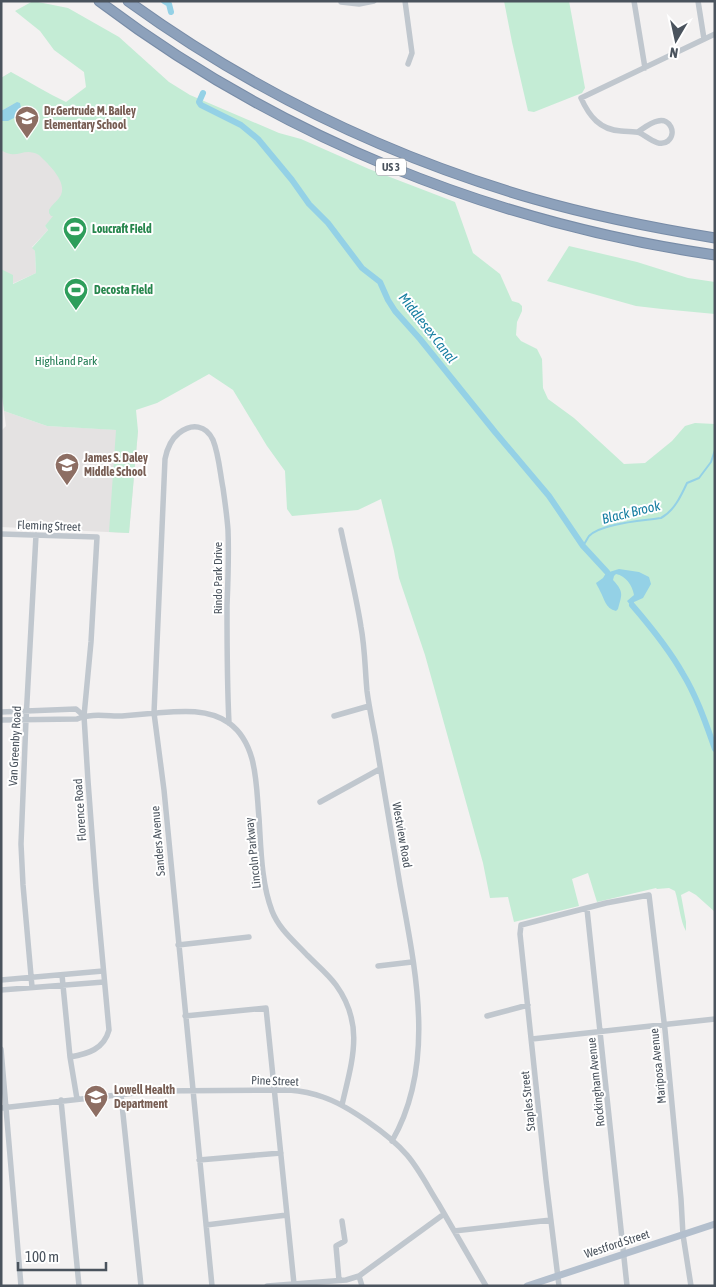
<svg xmlns="http://www.w3.org/2000/svg" width="716" height="1287" font-family="'Asap Condensed',sans-serif">
<rect width="100%" height="100%" fill="#f3f1f1"/>
<path fill="#e4e2e2" d="M11,72L82,199L45,226L48,230L32,247L35,251L36,273L1,289V78Z
M4,411L47,426L138,431L129,533L1,527V431L6,426Z"/>
<path fill="#c4ecd5" d="M33,1L68,8L119,37L169,82L190,95L279,133L301,139L369,169L455,202L473,253L500,274L512,301L519,303L522,306V311L517,322L516,335L521,341L537,349L542,359L543,388L548,399L574,418L624,464L645,463L672,441L685,426L695,423L715,424V912L696,895L689,891L681,895L686,922V931C680,921 679,903 675,891L669,888L657,889L656,888L597,902L588,873L572,879L579,906L514,922L508,897L490,898L483,863L425,655L399,578L394,551L381,499L358,510L292,516L287,509L285,471L267,446L233,390L209,374L157,403L136,410L138,431L129,533L109,532L116,430L47,426L4,411L1,389V269L13,275V284L36,273L35,251L32,248L48,230L45,226L53,216H51L49,213V210C52,204 58,201 61,195C67,181 48,164 39,155C23,146 17,161 1,150V120L2,121L13,104L1,111V78L11,72C30,82 47,93 66,102L86,87L84,72L54,50L40,31L15,11Z
M504,1H569L585,88L582,93L534,112L528,111L512,42Z
M569,246L637,262L688,278L715,282V314L662,309L636,306L547,281Z"/>
<path fill="#94d1e6" d="M17,102L20,103L22,114L8,121H2L1,111Z
M619,569L639,572L649,577L651,584L643,598L634,602L632,607L627,601L634,595C632,585 626,576 616,574L614,576L613,580C624,592 622,594 618,609L616,611C605,608 605,600 600,591C599,588 597,586 596,583L603,578L606,573Z"/>
<g fill="none" stroke-linecap="round" stroke-linejoin="round">
<path stroke="#94d1e6" stroke-width="2" d="M583,546C585,543 587,539 589,536C602,523 643,521 661,518C674,511 681,496 687,483L699,478L711,462L715,450"/>
<path stroke="#94d1e6" stroke-width="6" d="M164,1L169,4L171,12
M203,93L199,102L201,105L241,125L258,139L292,180L309,204L328,223L362,268L380,282L388,300L395,311L420,339L495,432L549,496L583,546L607,572
M632,605C651,627 669,649 683,674C697,697 706,724 715,749"/>
<defs>
<path id="highway" d="M99,1C279,137 492,223 715,255
M128,1C251,90 389,157 534,199C593,216 654,228 715,238"/>
</defs>
<use href="#highway" stroke="#788ca7" stroke-width="11"/>
<path stroke="#c0c7ce" stroke-width="5.5" d="M405,1L412,53L408,64
M634,1L645,68
M698,1L704,39
M341,2L359,4L374,1
M638,132C644,128 651,122 658,121C670,118 677,133 668,141C659,148 648,137 640,133C634,131 627,132 621,131C600,130 589,116 581,98L715,34
M341,530C348,563 356,595 361,627C365,648 365,670 367,691C369,706 372,721 375,736C383,786 392,835 400,885C415,968 437,1063 392,1141
M1,534L97,537L91,642L84,716L88,781L96,888L109,1030C104,1049 88,1054 70,1057
M1,712L76,709L84,716
M334,716L369,706
M1,720L77,719C90,713 107,716 122,716C133,715 144,714 156,713C180,711 208,708 229,723C258,744 256,786 259,818C261,848 261,882 272,911C279,929 294,941 307,955C317,965 328,974 336,985C365,1025 352,1061 342,1105
M320,802L380,769
M587,909L627,1286
M178,945L249,937
M378,966L412,962
M62,975L70,1057L77,1099
M1,980L103,971
M32,987L23,885L21,844L26,720L36,535
M1,990L104,982
M185,1016L266,1008L294,1284L290,1286
M487,1016L528,1005
M532,1039L715,1019
M1,1049L21,1286
M121,1095L141,1286
M61,1100L79,1286
M1,1108L153,1091L289,1090C301,1091 312,1093 323,1097C347,1105 390,1135 407,1155C419,1169 428,1187 438,1203C454,1231 470,1258 486,1286
M199,1160L281,1153
M206,1225L287,1215
M454,1231L551,1220
M359,1276L362,1286
M339,1280L336,1246L345,1241L342,1221
M212,1286L164,790L154,713L165,459C167,449 170,440 179,433C192,423 206,425 213,440C219,455 220,473 223,488C225,502 227,516 228,530C229,555 228,581 227,606C227,645 227,684 229,723
M267,1286L346,1280L359,1276L444,1214
M559,1286L546,1180L520,934L521,925L606,903L649,895L665,1030L681,1199L683,1235L691,1286"/>
<path stroke="#b3bfcd" stroke-width="7" d="M527,1286L715,1224"/>
<use href="#highway" stroke="#8da1bb" stroke-width="9"/>
</g>
<defs>
<symbol id="school-pin" viewBox="-11 -11 22 30"><path d="M0 17L-7.5 6A9.5 9.5 0 1 1 7.5 6Z" fill="#8d6e63" stroke="#fff"/><path d="M0-5L7-2L0 1L-7-2ZM-4 1L0 2.5L4 1V4Q0 6-4 4Z" fill="#fff"/></symbol>
<symbol id="stadium-pin" viewBox="-11 -11 22 30"><path d="M0 17L-7.5 6A9.5 9.5 0 1 1 7.5 6Z" fill="#2e9e5b" stroke="#fff"/><path d="M0-5a6.5 5 0 1 0 0 10a6.5 5 0 1 0 0-10ZM-3.5-1.8h7v3.6h-7Z" fill="#fff"/></symbol>
</defs>
<g fill-rule="evenodd">
<use href="#school-pin" x="13" y="104" width="28" height="38"/>
<use href="#stadium-pin" x="61" y="215" width="28" height="38"/>
<use href="#stadium-pin" x="62" y="276" width="28" height="38"/>
<use href="#school-pin" x="53" y="451" width="28" height="38"/>
<use href="#school-pin" x="82" y="1083" width="28" height="38"/>
</g>
<g text-anchor="middle" stroke-width="4" stroke-linejoin="round" paint-order="stroke">
<rect fill="#fff" stroke="#80878e" stroke-width="1" x="376" y="158.5" width="30" height="17" rx="4"/>
<g font-size="11" font-weight="bold" fill="#4a535d">
<text x="391" y="171">US 3</text>
</g>
<g font-size="12" font-weight="bold" fill="#785e54" stroke="#fff" text-anchor="start">
<text x="44" y="115">Dr.Gertrude M. Bailey<tspan x="44" dy="14">Elementary School</tspan></text>
<text x="84" y="462">James S. Daley<tspan x="84" dy="14">Middle School</tspan></text>
<text x="114" y="1094">Lowell Health<tspan x="114" dy="14">Department</tspan></text>
</g>
<g font-size="12" font-weight="bold" fill="#27864d" stroke="#fff" text-anchor="start">
<text x="92" y="233">Loucraft Field</text>
<text x="94" y="294">Decosta Field</text>
</g>
<g font-size="12" fill="#1f7a51" stroke="#fff">
<text x="66" y="365">Highland Park</text>
</g>
<g font-size="12" fill="#4a535d" stroke="#fff">
<text transform="translate(49 526) rotate(2)" y="4">Fleming Street</text>
<text transform="translate(218 578) rotate(-90)" y="4">Rindo Park Drive</text>
<text transform="translate(15 746) rotate(-87)" y="4">Van Greenby Road</text>
<text transform="translate(80 810) rotate(-94)" y="4">Florence Road</text>
<text transform="translate(402 835) rotate(80)" y="4">Westview Road</text>
<text transform="translate(158 841) rotate(-95)" y="4">Sanders Avenue</text>
<text transform="translate(253 853) rotate(-96)" y="4">Lincoln Parkway</text>
<text transform="translate(658 1066) rotate(-96)" y="4">Mariposa Avenue</text>
<text transform="translate(275 1081) rotate(2)" y="4">Pine Street</text>
<text transform="translate(596 1082) rotate(-96)" y="4">Rockingham Avenue</text>
<text transform="translate(528 1101) rotate(-96)" y="4">Staples Street</text>
<text transform="translate(617 1244) rotate(-18)" y="4">Westford Street</text>
</g>
<g font-size="14" font-style="italic" fill="#187fa2" stroke="#fff">
<text transform="translate(428 328) rotate(52)" y="5">Middlesex Canal</text>
<text transform="translate(631 512) rotate(-14)" y="5">Black Brook</text>
</g>
</g>
<rect width="716" height="1287" fill="none" stroke="#4a535d" stroke-width="5"/>
<g transform="translate(676 40) rotate(189)" stroke="#ffffff" stroke-width="4" paint-order="stroke">
<path d="M0-4L9 19L0 12L-9 19Z" fill="#4a535d"/>
<text y="-8" font-size="14" font-weight="bold" text-anchor="middle" fill="#4a535d">N</text>
</g>
<path d="M18 1262v8h88v-8" fill="none" stroke="#4a535d" stroke-width="2.5"/>
<text x="25" y="1262" font-size="15" fill="#4a535d" stroke="#ffffff" stroke-width="4" paint-order="stroke">100 m</text>
</svg>
